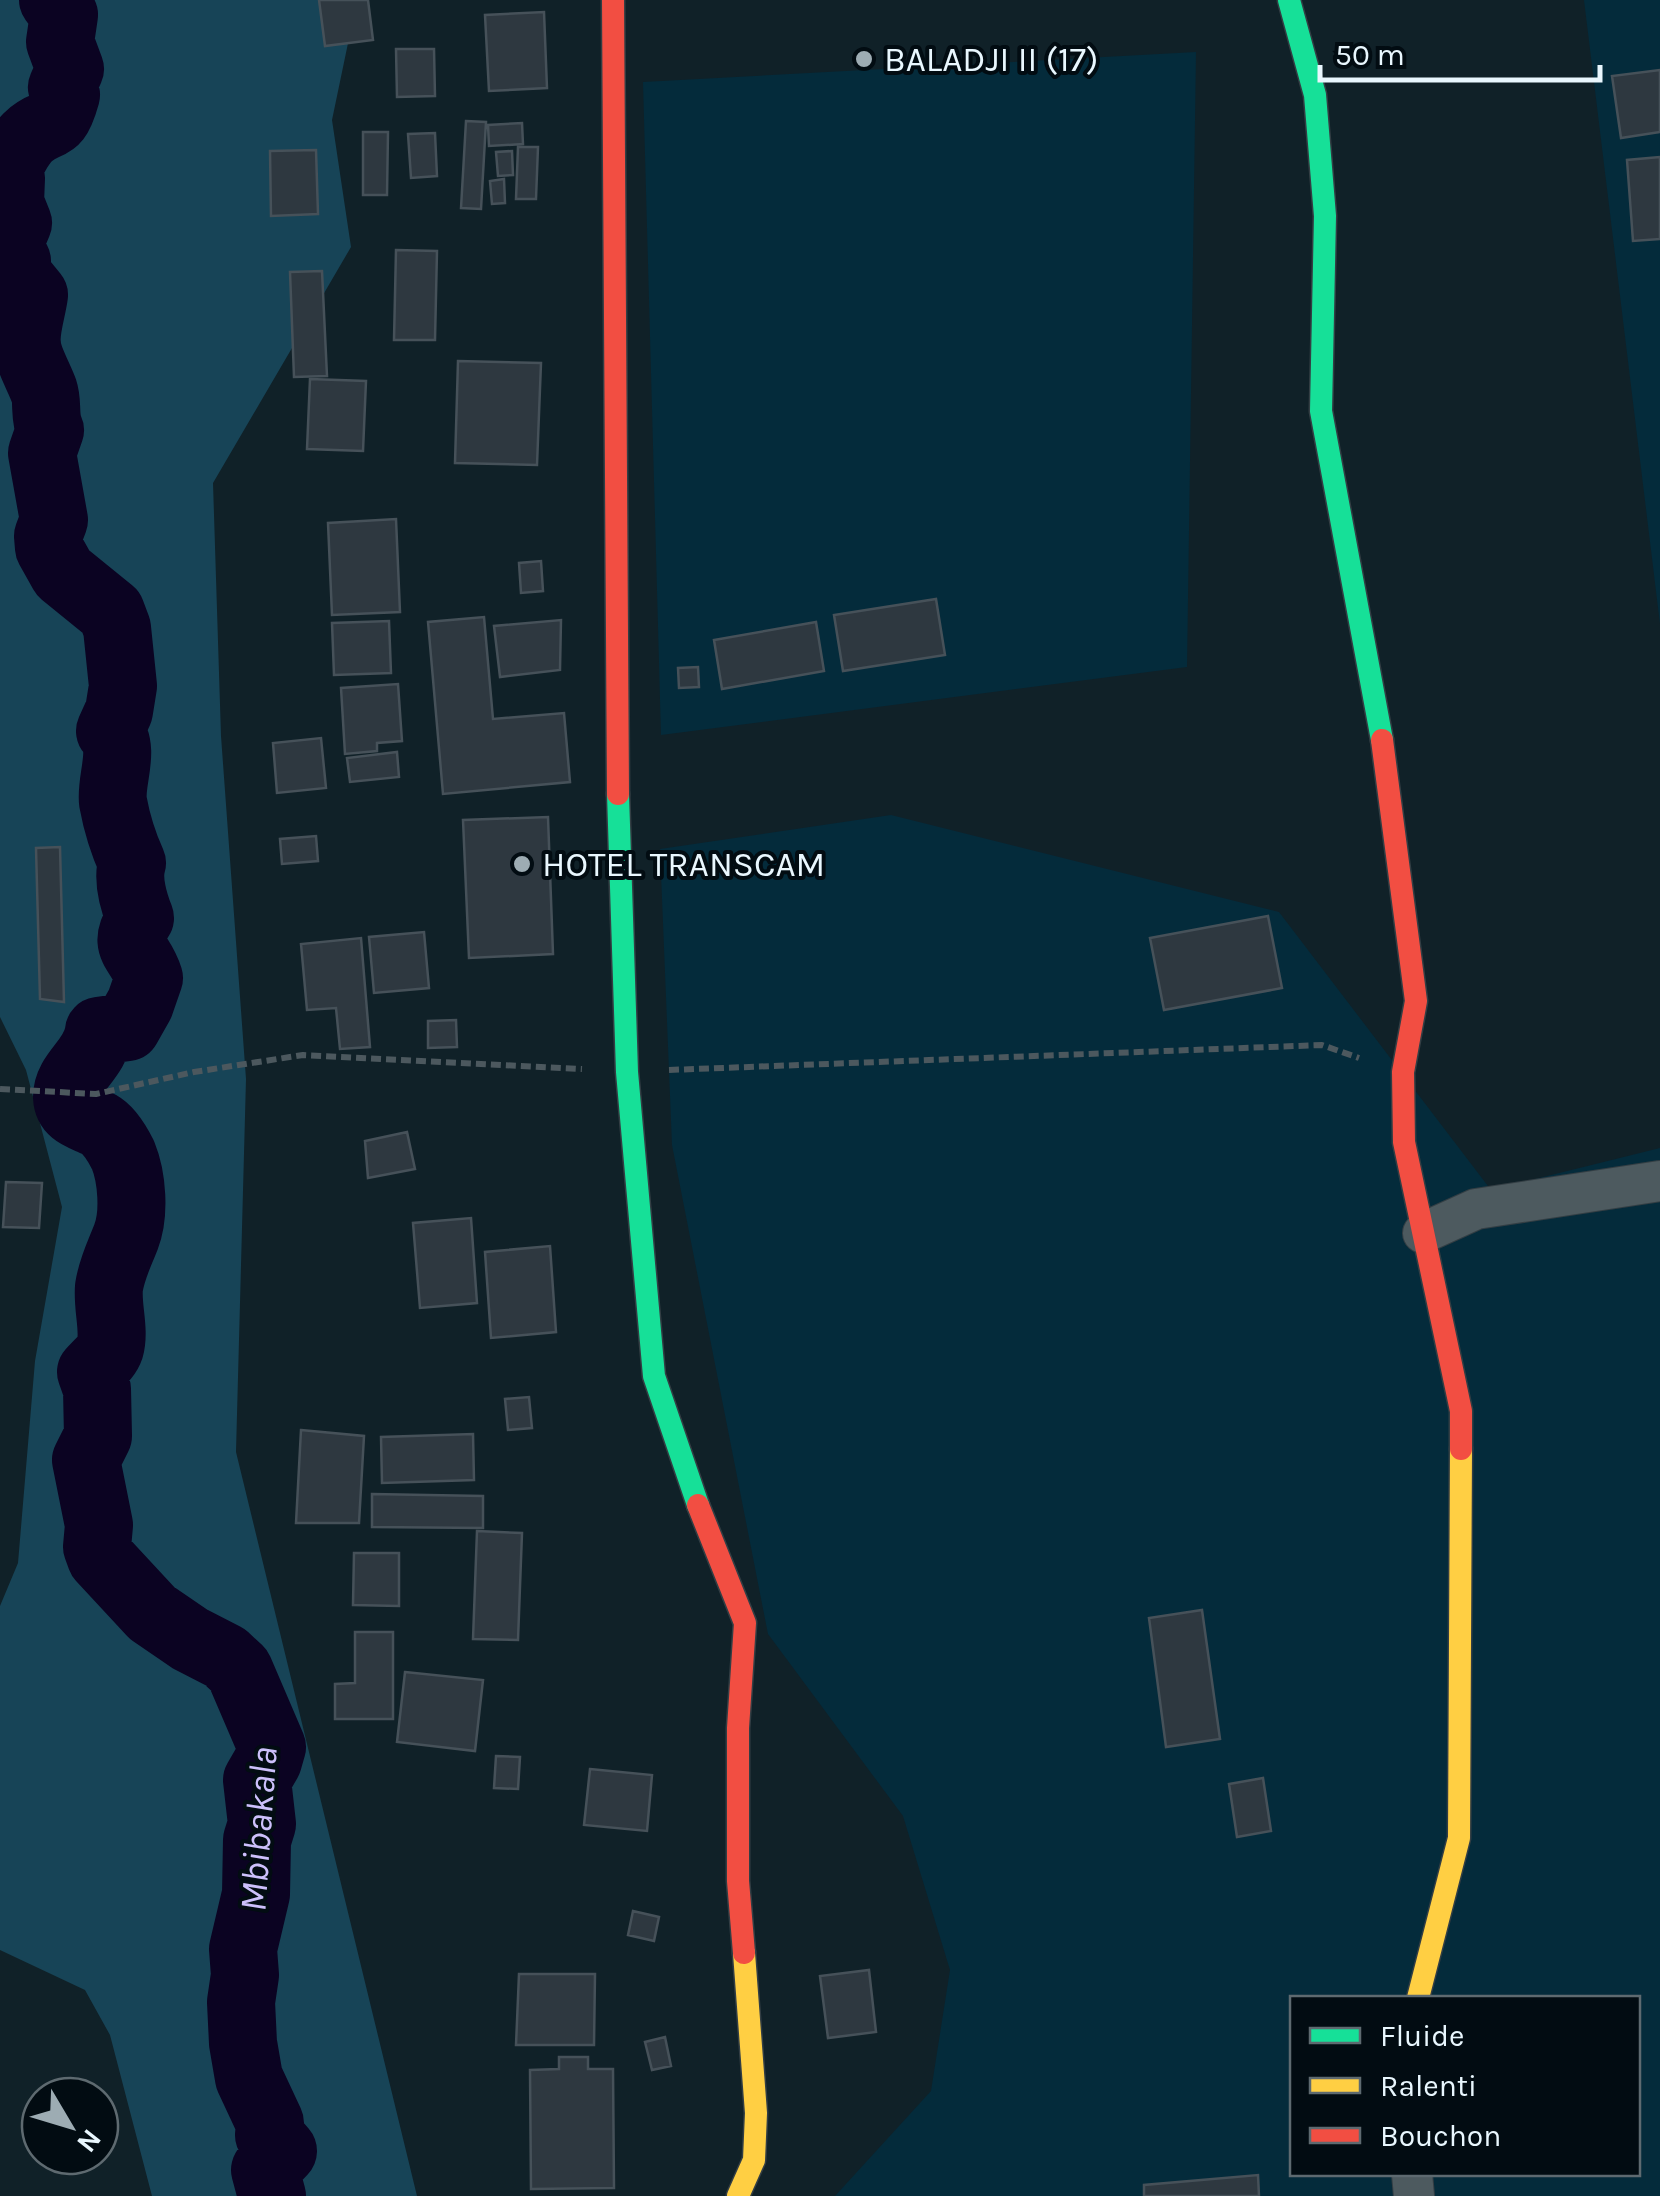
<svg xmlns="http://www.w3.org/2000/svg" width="1660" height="2196" font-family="Karla,sans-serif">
<rect width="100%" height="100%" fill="#102128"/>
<path fill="#042b3b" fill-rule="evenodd" d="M1584,0H1660V624Z
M1196,52L1187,667L661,735L643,82Z
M891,815L1279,912L1491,1190L1660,1148V2196H835L931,2091L950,1970L903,1816L768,1634L672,1145L660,849ZM1292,1998H1638V2174H1292Z"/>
<path fill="#174457" d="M0,0H357L332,120L351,247L213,483L221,736L246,1079L236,1452L417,2196H152L110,2035L85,1990L0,1950V1606L18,1563L35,1361L62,1207L26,1070L0,1017Z"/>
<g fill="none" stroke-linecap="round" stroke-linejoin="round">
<path stroke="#0b0322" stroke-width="68" d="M53,0L64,15L60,42L70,69L62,87L66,95C55,135 49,117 28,137C18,147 12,161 6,174L11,178L10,203L18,223L10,242L11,250L17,261L16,273L34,295C32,310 25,330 27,345C28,359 39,377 44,391C48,403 44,417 50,430L42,453L54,520L48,536L49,548L63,573L111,612L117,628L123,686L119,711L110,731C126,749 110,780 113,802C117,824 123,843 132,863C127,880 134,903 140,918C120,948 140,949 149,978L140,1004L127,1027L99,1031C96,1060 67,1072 67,1097C68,1116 87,1117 100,1125C109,1130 118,1145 123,1155C132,1177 135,1214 126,1237C119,1255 112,1268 109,1287C107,1307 115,1330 110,1348C107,1357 98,1364 91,1372L97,1389L98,1436L86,1460L99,1525L97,1547L101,1558L152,1613L190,1639L225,1657L239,1670L272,1747L268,1761L257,1780L262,1824L257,1840L256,1894L243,1949L245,1975L241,2002L243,2043L249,2078L270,2123L269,2135L283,2151L265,2170L272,2196"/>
</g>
<path fill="#2e3840" stroke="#465159" stroke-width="2.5" d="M319,0H368L373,40L325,46Z
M544,12L547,88L489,91L485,15Z
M396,49H434L435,96L397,97Z
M1660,70V132L1621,138L1612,76Z
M466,121L486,122L481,209L461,208Z
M522,123L523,144L489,146L488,125Z
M363,132H388L387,195H363Z
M435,133L437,176L411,178L408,134Z
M518,147H538L536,199H516Z
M316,150L318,214L271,216L270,151Z
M512,151L513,175L498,176L496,152Z
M1660,157V239L1633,241L1627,160Z
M504,179L505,203L492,204L490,181Z
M396,250L437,251L435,340H394Z
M322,271L327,376L294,377L290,272Z
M458,361L541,363L537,465L455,463Z
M310,379L366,381L363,451L307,449Z
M396,519L400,612L332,615L328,523Z
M541,561L543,591L521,593L519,563Z
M936,599L945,655L843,671L834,615Z
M484,617L493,719L564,713L570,782L443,794L428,622Z
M561,620L560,670L500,677L494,626Z
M389,621L391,673L334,675L332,623Z
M816,622L824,671L722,689L714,640Z
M698,667L699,687L679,688L678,668Z
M398,684L402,741L377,743V751L345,754L341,688Z
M321,738L326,788L277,793L273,743Z
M397,752L399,777L350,782L347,758Z
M548,817L553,954L469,958L463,820Z
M316,836L318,861L282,864L280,839Z
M60,847L64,1002L40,999L36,848Z
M1268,916L1282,988L1164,1010L1150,938Z
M424,932L429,988L374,993L369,937Z
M361,938L370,1047L340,1049L336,1008L307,1010L301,944Z
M456,1020L457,1047L428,1048V1021Z
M407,1132L415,1169L368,1178L365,1141Z
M6,1182L42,1183L39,1228L3,1227Z
M471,1218L477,1303L420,1308L413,1223Z
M550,1246L556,1332L491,1338L485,1252Z
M529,1397L532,1428L508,1430L505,1399Z
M301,1430L364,1436L359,1523H296Z
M473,1434L474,1480L382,1483L381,1437Z
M372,1494L483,1496V1528L372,1527Z
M477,1531L522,1533L518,1640L473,1639Z
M354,1553H399V1606L353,1605Z
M1202,1610L1220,1739L1166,1747L1149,1618Z
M355,1632H393V1719H335V1684L355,1683Z
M405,1672L483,1680L475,1751L397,1742Z
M496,1756L520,1757L518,1789L494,1788Z
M590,1769L652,1775L647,1831L584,1825Z
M1263,1778L1271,1831L1237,1837L1229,1784Z
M633,1911L659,1917L654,1941L628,1935Z
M869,1970L876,2032L828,2038L820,1976Z
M519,1974H595L594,2045H516Z
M665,2037L671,2066L652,2070L645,2042Z
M559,2057H588V2069H613L614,2188L531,2189L530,2070L559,2069Z
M1258,2175L1259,2196H1144V2185Z"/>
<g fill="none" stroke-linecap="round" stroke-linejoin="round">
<defs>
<path id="street" d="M1423,1233L1476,1209L1660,1181
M1412,2174L1414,2196"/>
<path id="fast" d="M1289,0L1315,95L1325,216L1321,411L1382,740
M618,794L627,1072L654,1376L698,1505"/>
<path id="slow" d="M1418,1998L1459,1838L1461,1449
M738,2196L754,2160L756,2113L744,1953"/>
<path id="jam" d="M613,0L618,794
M1382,740L1416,1001L1403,1072L1404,1142L1461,1411V1449
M698,1505L745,1623L738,1728V1881L744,1953"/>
</defs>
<use href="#street" stroke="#333e44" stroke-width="42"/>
<use href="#fast" stroke="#333e44" stroke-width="25"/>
<use href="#slow" stroke="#333e44" stroke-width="25"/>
<use href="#jam" stroke="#333e44" stroke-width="25"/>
<path stroke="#4c585e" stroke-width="6" stroke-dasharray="10 5" stroke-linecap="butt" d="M669,1070L1322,1045L1359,1058
M0,1089L96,1094L194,1072L303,1055L582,1069"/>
<use href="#street" stroke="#4d5a5f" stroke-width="40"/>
<use href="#fast" stroke="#16e098" stroke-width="22"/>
<use href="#slow" stroke="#ffcf43" stroke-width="22"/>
<use href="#jam" stroke="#f24e42" stroke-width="22"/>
</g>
<g fill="#9dacb3" stroke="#020c12" stroke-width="4">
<circle cx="864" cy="59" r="10"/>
<circle cx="522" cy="864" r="10"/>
</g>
<g text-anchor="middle" stroke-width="8" stroke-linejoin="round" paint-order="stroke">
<g font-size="35" fill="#e9f7fe" stroke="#020c12" text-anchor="start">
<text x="884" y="71">BALADJI II (17)</text>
<text x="542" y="876">HOTEL TRANSCAM</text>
</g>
<g font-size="38" font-style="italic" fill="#ccc0fb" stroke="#020c12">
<text transform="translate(258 1829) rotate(-86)" y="13">Mbibakala</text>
</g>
</g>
<rect x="1290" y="1996" width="350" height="180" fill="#020c12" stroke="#5e6a70" stroke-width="2.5"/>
<rect x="1310" y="2028" width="50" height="15" fill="#16e098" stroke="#5e6a70" stroke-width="2.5"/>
<text x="1380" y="2046" font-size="30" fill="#e9f7fe">Fluide</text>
<rect x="1310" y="2078" width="50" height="15" fill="#ffcf43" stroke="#5e6a70" stroke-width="2.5"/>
<text x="1380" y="2096" font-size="30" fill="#e9f7fe">Ralenti</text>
<rect x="1310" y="2128" width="50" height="15" fill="#f24e42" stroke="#5e6a70" stroke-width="2.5"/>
<text x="1380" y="2146" font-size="30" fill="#e9f7fe">Bouchon</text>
<g transform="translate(70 2126) rotate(128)"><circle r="48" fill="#020c12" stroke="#5e6a70" stroke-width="2.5"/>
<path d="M0-8L18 38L0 25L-18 38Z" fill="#9dacb3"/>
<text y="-15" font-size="28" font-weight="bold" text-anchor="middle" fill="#e9f7fe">N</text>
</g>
<path d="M1320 65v15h280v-15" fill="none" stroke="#e9f7fe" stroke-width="5"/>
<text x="1335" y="65" font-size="30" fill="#e9f7fe" stroke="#020c12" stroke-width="8" paint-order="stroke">50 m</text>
</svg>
